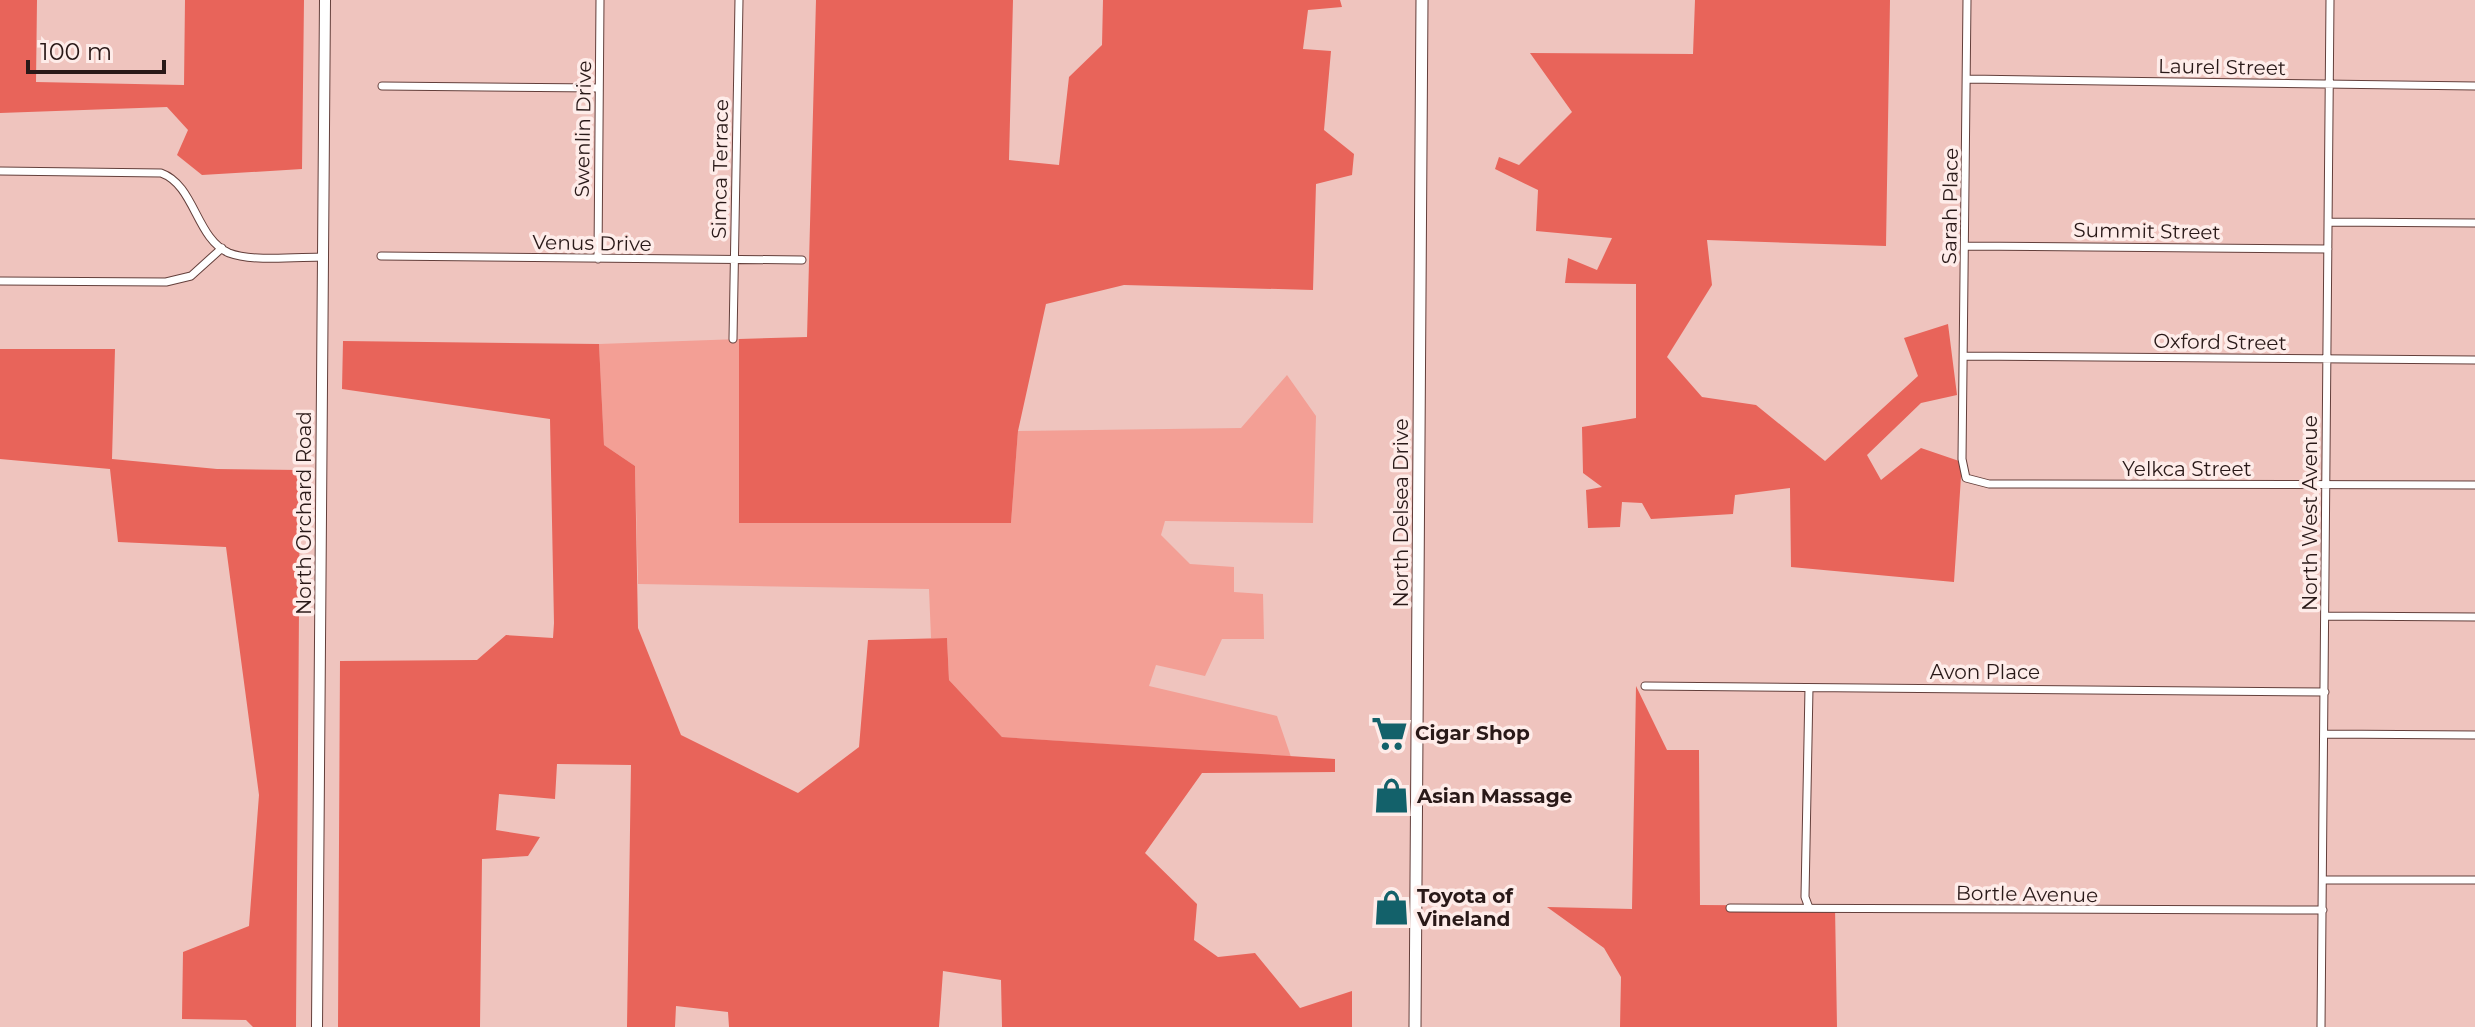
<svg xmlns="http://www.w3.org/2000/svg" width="2475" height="1027" font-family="Montserrat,sans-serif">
<rect width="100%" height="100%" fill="#efc4be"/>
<path fill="#f39f95" d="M739,339L740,523H1011L1018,431L1241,428L1287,375L1316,416L1313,523L1165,521L1161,535L1190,564L1234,567V592L1263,594L1264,639H1222L1205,676L1156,665L1149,686L1277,716L1291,757L1002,737L949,680L947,638H931L929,589L638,584L635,466L604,445L599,344Z"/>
<path fill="#e8645a" d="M0,0H37L36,82L184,85L185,0H304L302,169L202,175L177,155L188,130L167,107L0,113Z
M816,0H1013L1009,160L1059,165L1069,77L1102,45L1103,0H1340L1342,7L1308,10L1303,49L1331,51L1324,130L1354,154L1352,175L1316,184L1313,290L1124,285L1046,304L1018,431L1011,523H739V339L807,337Z
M1695,0H1890L1886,246L1707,240L1712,285L1667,357L1702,397L1756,405L1825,461L1918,376L1904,338L1948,324L1957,395L1921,403L1867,455L1881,480L1921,448L1962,462L1954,582L1791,567L1790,488L1735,495L1733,514L1651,519L1642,503L1622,502L1620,527L1588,528L1586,490L1602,487L1583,473L1582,427L1636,418V284L1565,283L1568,258L1597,270L1612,238L1536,231L1538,190L1495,169L1499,157L1519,165L1572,112L1530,53L1693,54Z
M343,341L599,344L604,445L635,466L638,628L681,735L798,793L859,747L868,640L947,638L949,680L1002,737L1335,759V772L1202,773L1145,853L1197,904L1194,940L1218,957L1255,953L1300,1008L1352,991V1027H1002L1001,980L943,971L939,1027H729L728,1012L676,1006L675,1027H627L631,765L557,764L555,799L499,794L496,830L540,837L528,856L482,859L480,1027H338L340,661L477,660L506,635L553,638L554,623L550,419L342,389Z
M0,349H115L112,459L217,469L300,470L296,1027H253L246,1020L182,1019L183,952L249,926L259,795L226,547L118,542L110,469L0,459Z
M1636,686L1667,750H1699L1700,905L1835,906L1837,1027H1620L1621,977L1604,948L1547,907L1632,909Z"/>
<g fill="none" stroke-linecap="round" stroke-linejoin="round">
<defs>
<path id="street" d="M1967,0L1962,459L1966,478L1989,484L2475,485
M1968,79L2475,86
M382,86L599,88
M0,171L161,173C195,185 196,239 229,253C252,262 299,257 324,257
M2329,222L2475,223
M1965,246L2328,249
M381,256L802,260
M598,259L600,0
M0,281L166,282L191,276L222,248
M733,339L739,0
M1965,356L2475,360
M2325,616L2475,617
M1645,686L2325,692
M1809,688L1805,897L1809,908
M2324,734L2475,735
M2323,880H2475
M1730,908L2323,910
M2321,1027L2330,0"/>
<path id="secondary" d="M317,1027L325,0"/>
<path id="primary" d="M1415,1027L1422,0"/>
</defs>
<use href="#street" stroke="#633f3b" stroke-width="9"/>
<use href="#secondary" stroke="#633f3b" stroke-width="12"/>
<use href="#primary" stroke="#633f3b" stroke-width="13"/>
<use href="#street" stroke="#fff" stroke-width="7"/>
<use href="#secondary" stroke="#fff" stroke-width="10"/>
<use href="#primary" stroke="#fff" stroke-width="11"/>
</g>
<defs>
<symbol id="supermarket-bare" viewBox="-9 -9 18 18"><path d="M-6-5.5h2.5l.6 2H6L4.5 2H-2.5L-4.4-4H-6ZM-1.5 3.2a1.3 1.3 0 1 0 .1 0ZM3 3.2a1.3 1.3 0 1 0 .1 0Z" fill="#13616a" stroke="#feece9" stroke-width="2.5" paint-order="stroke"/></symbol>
<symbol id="shop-bare" viewBox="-9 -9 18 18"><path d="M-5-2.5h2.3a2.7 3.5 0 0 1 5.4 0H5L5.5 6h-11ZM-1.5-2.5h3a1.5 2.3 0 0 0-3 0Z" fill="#13616a" stroke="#feece9" stroke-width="2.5" paint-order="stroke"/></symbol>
</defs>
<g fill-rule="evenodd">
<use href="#supermarket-bare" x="1364" y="708" width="51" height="51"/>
<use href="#shop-bare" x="1366" y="770" width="51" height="51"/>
<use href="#shop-bare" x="1366" y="882" width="51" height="51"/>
</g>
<g text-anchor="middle" stroke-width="7" stroke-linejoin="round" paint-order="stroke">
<g font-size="20" fill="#291918" stroke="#feece9">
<text transform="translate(2222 67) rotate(1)" y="7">Laurel Street</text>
<text transform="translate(583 129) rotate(-89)" y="7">Swenlin Drive</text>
<text transform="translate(720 169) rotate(-89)" y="7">Simca Terrace</text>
<text transform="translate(1950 206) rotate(-89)" y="7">Sarah Place</text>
<text transform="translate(2147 231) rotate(1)" y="7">Summit Street</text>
<text transform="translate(592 243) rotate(1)" y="7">Venus Drive</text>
<text transform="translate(2220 342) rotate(1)" y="7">Oxford Street</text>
<text x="2187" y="476">Yelkca Street</text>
<text transform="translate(304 513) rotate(-90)" y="7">North Orchard Road</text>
<text transform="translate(1401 513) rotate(-90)" y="7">North Delsea Drive</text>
<text transform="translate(2310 513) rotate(-90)" y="7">North West Avenue</text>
<text x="1985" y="679">Avon Place</text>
<text transform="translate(2027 894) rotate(1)" y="7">Bortle Avenue</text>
</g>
<g font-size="20" font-weight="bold" fill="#291918" stroke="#feece9" text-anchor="start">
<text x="1415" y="740">Cigar Shop</text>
<text x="1417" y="803">Asian Massage</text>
<text x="1417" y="903">Toyota of<tspan x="1417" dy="23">Vineland</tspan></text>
</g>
</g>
<path d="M28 60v12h136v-12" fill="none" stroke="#291918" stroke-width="4"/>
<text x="40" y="60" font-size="24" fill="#291918" stroke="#feece9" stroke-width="6" paint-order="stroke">100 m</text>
</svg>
